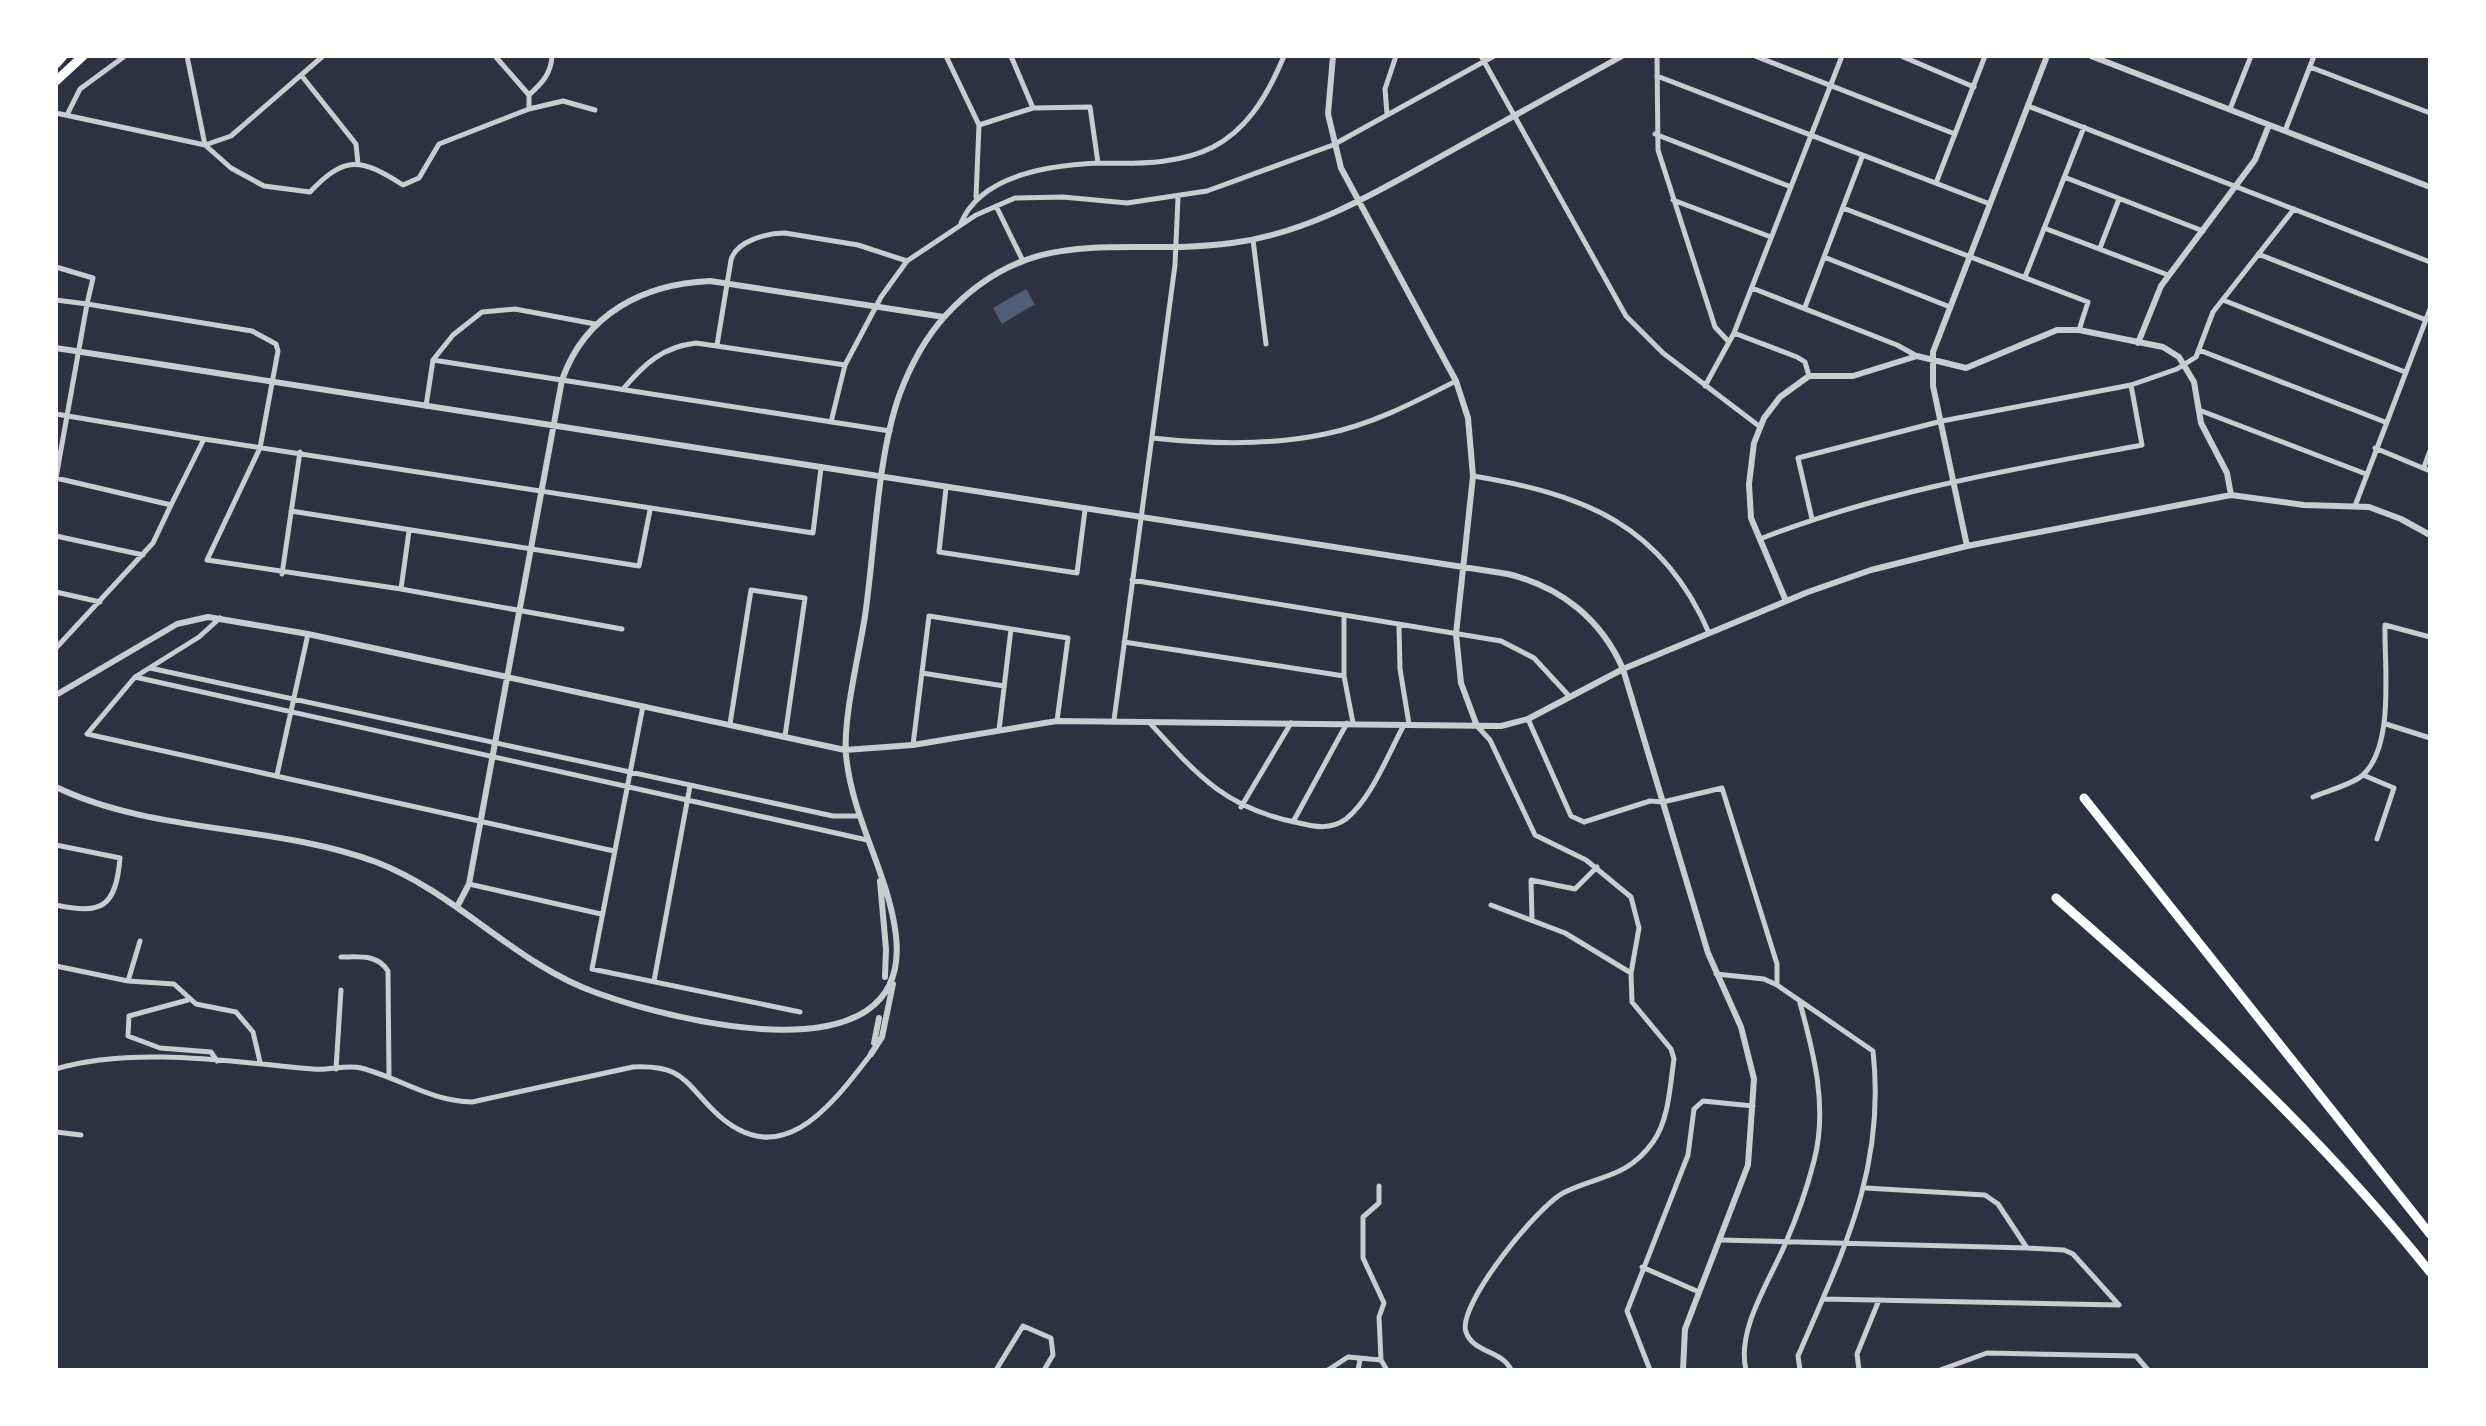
<svg xmlns="http://www.w3.org/2000/svg" width="2486" height="1426" font-family="Overpass,sans-serif">
<rect width="100%" height="100%" fill="#2d3142"/>
<path fill="#4f5d75" d="M1026,289L1035,304L1002,324L993,308Z"/>
<g fill="none" stroke-linecap="round" stroke-linejoin="round">
<path stroke="#caccd0" stroke-width="5" d="M187,56L205,145L231,168L264,186L310,192C345,155 361,158 403,185L419,178L439,144L529,109V95C542,83 551,74 552,56
M495,56L529,95
M946,56L979,125L976,197
M1011,56L1033,108
M1481,56L1626,316L1663,353L1759,426
M1657,56L1658,150L1715,327L1729,342
M1755,56L1955,134
M1901,56L1974,87
M2310,67L2430,113
M301,75L356,144L358,164
M1657,76L1990,204
M2028,106L2430,262
M529,109L563,101L595,110
M2230,109L2251,56
M56,113L205,145L231,136L323,56
M1387,114L1385,89L1396,56
M67,115L80,89L125,56
M2285,131L2314,56
M1655,134L1791,187
M1098,163C1197,166 1244,153 1284,56
M2064,177L2203,231
M1936,183L1985,56
M1673,200L1771,237
M996,206L1023,261
M1843,208L2088,302L2079,330
M961,223C981,175 1051,165 1098,163L1090,107L1033,108L979,125
M2044,228L2168,275
M1253,240L1266,344
M2100,248L2119,199
M2258,254L2426,320
M1824,257L1950,307
M56,267L93,278L87,304L252,331L276,344L278,351L260,448L207,560L401,589L622,629
M2025,277L2084,127
M1752,288L1897,345L1917,356
M56,300L87,304L60,455
M2223,300L2405,372
M1805,307L1862,157
M1734,333L1797,357L1805,362L1809,376
M717,345L731,260C736,241 767,233 785,233L858,245L907,261
M2199,350L2385,422
M433,360L890,431
M1705,386L1734,333L1842,56
M624,388C645,363 663,347 696,343L845,365
M426,406L433,360L453,335L482,312L515,309L595,324
M2199,410L2366,474
M56,414L204,439
M831,422L845,365L881,297L907,261L976,215L1015,198L1063,197L1127,203L1207,191L1333,145L1494,56
M1152,438C1208,444 1269,446 1325,434C1371,425 1415,402 1456,381
M2375,448L2430,471
M56,455H60L56,478
M2424,467L2430,451
M1473,476C1583,494 1662,524 1709,633
M56,478L171,505L153,543L56,648
M946,488L939,552L1077,573L1085,510
M171,505L204,439L813,533L821,468
M2355,506L2430,309
M291,511L639,566L650,510
M1812,519L1798,458L1942,421L2131,385L2177,369L2196,357L2213,312L2294,209
M56,536L143,555
M1760,539C1883,491 2014,469 2142,445L2131,385
M282,574L300,452
M1132,580L1501,641L1534,658L1570,697
M401,589L409,531
M56,592L100,602
M1344,617V676L1353,723
M220,618L199,637L135,677L87,734L614,851
M1399,626L1400,669L1409,724
M1124,642L1344,676
M150,668L833,816H859
M922,673L1004,686
M135,677L867,840
M643,706L592,969L800,1012
M1528,719L1571,816L1584,822L1650,801L1663,802L1722,788L1777,964V985
M1114,720L1175,265L1178,198
M1149,722C1198,776 1226,809 1299,823C1315,827 1331,830 1346,819C1372,798 1388,754 1404,725
M730,724L751,590L805,598L785,736
M2386,724L2430,738
M1477,726L1490,740L1535,835L1586,860L1631,897L1639,928L1631,973L1632,1002L1671,1049L1674,1059C1670,1085 1669,1120 1653,1142C1627,1178 1600,1175 1565,1192C1539,1204 1456,1306 1466,1332C1473,1353 1502,1350 1511,1370
M999,730L1011,629
M913,745L929,616L1068,638L1057,721
M277,775L308,634
M2363,775L2394,788L2377,839
M2313,797C2328,791 2346,786 2359,778C2396,752 2384,666 2385,625L2430,637
M1241,807L1291,723
M1293,822L1347,723
M56,845L120,858C116,907 102,915 56,905
M469,884L601,914
M1491,905L1565,933L1631,973
M1532,919L1531,880L1575,889L1597,867
M341,957C360,957 377,954 388,971L389,1076
M56,966L128,981L174,984L196,1004L236,1012L253,1032L260,1062
M1716,974L1764,979L1777,985L1873,1051C1886,1169 1843,1251 1798,1356L1800,1370
M128,981L140,941
M654,981L690,786
M188,1000L129,1016L128,1036L160,1048L211,1052L217,1061
M56,1069C131,1046 235,1062 313,1069C328,1071 347,1064 361,1068C400,1078 430,1101 472,1102L633,1067C682,1065 683,1080 714,1111C780,1176 831,1106 871,1054
M336,1069L341,990
M56,1132L81,1135
M1379,1186V1203L1363,1217V1258L1384,1303L1379,1317L1381,1360
M1866,1188L1985,1195L1998,1204L2027,1248L2064,1250L2073,1254L2119,1305
M1721,1240L2027,1248
M1642,1267L1699,1292
M1823,1299L2118,1305
M996,1370L1023,1326L1051,1338L1053,1355L1044,1370
M1328,1370L1348,1357L1381,1360L1387,1370
M1358,1370L1360,1360
M1650,1370L1627,1311L1688,1155L1694,1109L1703,1101L1753,1106
M1746,1370C1736,1329 1771,1279 1786,1242C1797,1217 1807,1188 1814,1161C1828,1108 1814,1054 1800,1003
M1859,1370L1857,1354L1879,1300
M1940,1370L1987,1353L2136,1356L2148,1370"/>
<path stroke="#caccd0" stroke-width="6" d="M1333,56L1328,114L1341,168L1456,381L1468,418L1473,476L1456,634L1461,683L1477,726
M2091,56L2430,187
M2138,343L2161,286L2255,160L2269,125
M56,348L1508,574C1561,587 1601,619 1623,669L1708,953L1741,1027L1754,1079L1748,1165L1685,1329L1683,1370
M1967,546L1933,386V352L2047,56
M1786,601L1751,518L1749,484L1754,443L1764,418L1780,397L1809,376H1853L1917,356L1966,368L2057,330H2079L2163,347L2179,357L2194,382L2201,423L2227,473L2231,495
M56,695L177,624L208,617L308,634L845,750L913,745L1057,721L1501,726L1528,719L1623,669L1808,592L1871,570L1967,546L2231,495L2304,505L2369,507L2401,519L2430,535
M56,787C153,834 274,824 376,862C457,893 515,964 597,993C674,1021 912,1082 896,936C889,874 852,819 846,755C843,718 859,655 865,616C875,548 877,459 899,396C910,366 925,338 946,315C1034,219 1122,258 1232,243C1310,233 1379,191 1447,153C1505,121 1563,89 1622,56
M880,881L886,949L885,977
M457,907L469,884L562,380C585,314 643,284 710,281L944,317
M874,1043L879,1018
M871,1054L882,1037L893,984"/>
<path stroke="#fff" stroke-width="9" d="M56,64L63,56"/>
<path stroke="#fff" stroke-width="9" d="M56,81L83,56
M2084,798L2430,1234
M2056,898C2188,1013 2320,1134 2430,1272"/>
</g>
<rect width="2486" height="1426" fill="none" stroke="#ffffff" stroke-width="116"/>
</svg>
